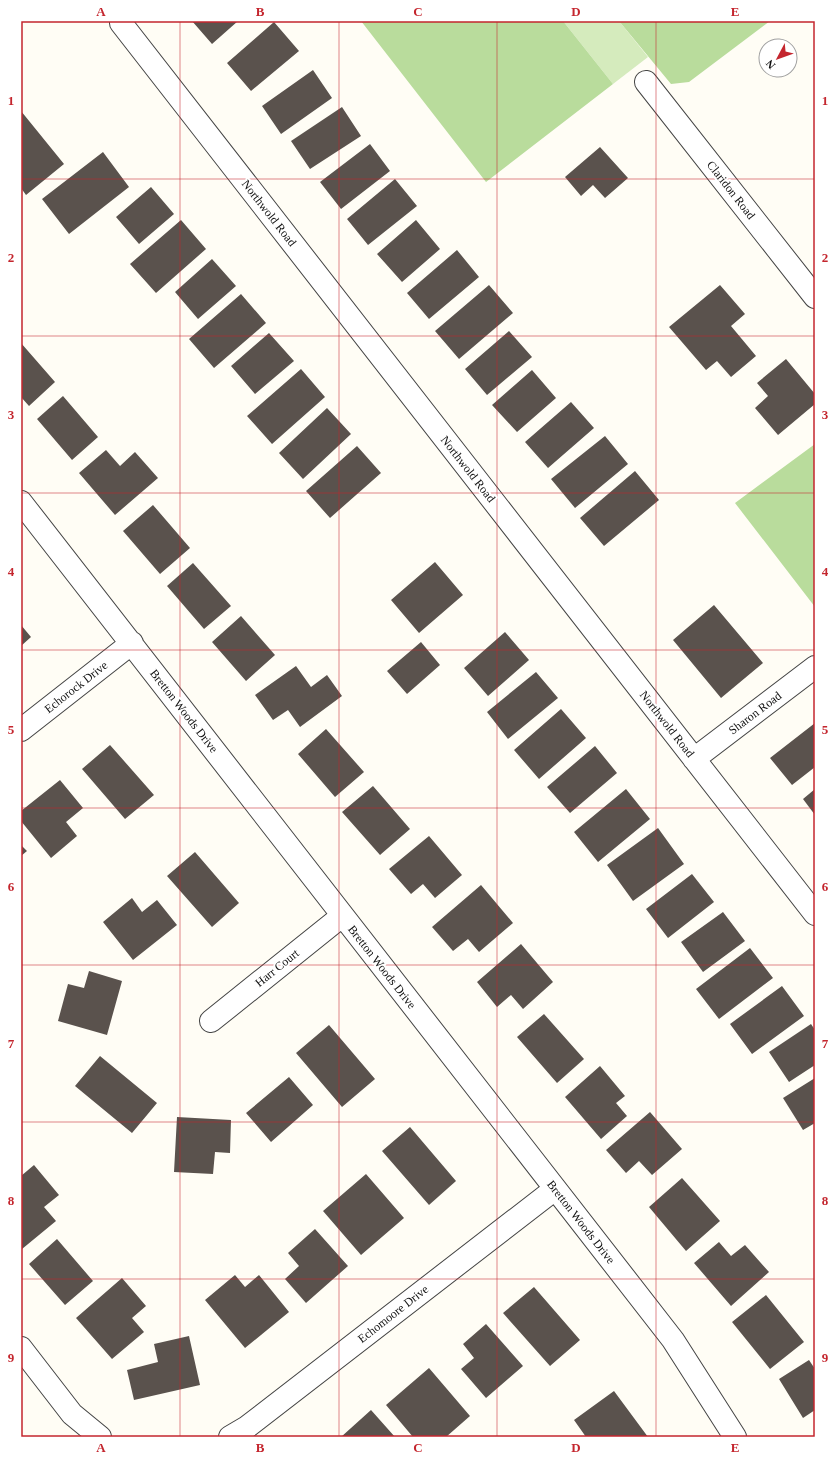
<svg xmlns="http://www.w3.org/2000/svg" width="836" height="1458" font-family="Georgia,serif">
<rect width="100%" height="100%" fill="#fffdf5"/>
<path fill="#d5ebbd" d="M563,21H619L648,57L613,84Z"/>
<path fill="#b9dc9c" d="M361,21H563L613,84L486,182Z
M619,21H770L689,82L671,84Z
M815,444V607L735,503Z"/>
<path fill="#5a524d" d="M192,21H238L212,44Z
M274,22L299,51L251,91L227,63Z
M313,70L332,98L281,134L262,106Z
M342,107L361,136L310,169L291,141Z
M21,111L64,164L26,195L21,188Z
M370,144L390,171L341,209L320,182Z
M600,147L628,178L605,198L593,185L581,196L565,177Z
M103,152L129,187L69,234L42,199Z
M395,179L417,206L368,245L347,219Z
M151,187L174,214L139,244L116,217Z
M181,220L206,249L156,293L130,264Z
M416,220L440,249L402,282L377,254Z
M457,250L479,277L429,319L407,293Z
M212,259L236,286L198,319L175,292Z
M489,285L513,313L459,359L435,331Z
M720,285L745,314L731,326L756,356L731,377L717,361L706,370L669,327Z
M241,294L266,323L214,368L189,339Z
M509,331L532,357L487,395L465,369Z
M269,333L294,361L255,394L231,366Z
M21,343L55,382L29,406L21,397Z
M786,359L815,394V404L778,435L755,408L768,396L757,383Z
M301,369L325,397L272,444L247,416Z
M532,370L556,398L517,432L492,405Z
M63,396L98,437L72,460L37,419Z
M571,402L594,428L548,468L525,442Z
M327,408L351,434L303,479L279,453Z
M605,436L628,464L575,508L551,479Z
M357,446L381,473L330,518L306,491Z
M106,450L120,466L135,452L158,478L115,515L79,473Z
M635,471L659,500L604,546L580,518Z
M153,505L190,548L160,574L123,531Z
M435,562L463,595L419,633L391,600Z
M193,563L231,606L204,629L167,586Z
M714,605L763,663L721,698L673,640Z
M241,616L275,655L246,681L212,642Z
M21,625L31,637L21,646Z
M505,632L529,660L488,696L464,668Z
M421,642L440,665L407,694L387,671Z
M296,666L311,687L327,675L342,696L300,727L288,710L273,720L255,695Z
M536,672L558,698L508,739L487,712Z
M561,709L586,738L539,779L514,750Z
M815,723V767L792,785L770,758Z
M326,729L364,772L335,797L298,754Z
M110,745L154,795L125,819L82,769Z
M595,746L617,773L570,813L547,787Z
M60,780L83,808L66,822L77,836L51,858L21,821V811Z
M373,786L410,829L380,855L342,812Z
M626,789L650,819L598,862L574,832Z
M815,789V815L803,799Z
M658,828L684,864L633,901L607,865Z
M429,836L462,875L435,898L423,884L411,894L389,869Z
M21,845L27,851L21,856Z
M195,852L239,903L212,927L167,876Z
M692,874L714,902L668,938L646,909Z
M481,885L513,923L479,952L468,939L453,951L432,927Z
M132,898L142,912L157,900L177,925L133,960L103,922Z
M723,912L745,941L703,972L681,942Z
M521,944L553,982L523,1009L511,995L497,1007L477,982Z
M750,948L773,978L719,1019L696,989Z
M89,971L122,981L107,1035L58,1021L68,984L84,988Z
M782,986L804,1016L752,1054L730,1024Z
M544,1014L584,1059L557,1083L517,1037Z
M811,1024L815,1030V1065L789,1082L769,1052Z
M329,1025L375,1079L342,1107L296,1053Z
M100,1056L157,1103L132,1133L75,1086Z
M600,1066L625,1096L616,1103L627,1116L601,1139L565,1097Z
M289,1077L313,1105L271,1142L246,1113Z
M815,1078V1123L803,1130L783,1098Z
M650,1112L682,1149L652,1175L639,1161L626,1173L606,1150Z
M177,1117L231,1120L230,1153L215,1152L213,1174L174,1172Z
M410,1127L456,1181L429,1205L382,1151Z
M34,1165L59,1195L44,1207L56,1221L22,1249L21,1248V1176Z
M366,1174L404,1218L361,1255L323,1211Z
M682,1178L720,1221L686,1251L649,1207Z
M315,1229L348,1266L306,1303L285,1279L299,1266L288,1253Z
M57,1239L93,1281L65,1305L29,1264Z
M719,1242L731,1256L745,1245L769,1272L731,1306L694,1263Z
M235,1275L245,1287L259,1275L289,1312L245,1348L205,1300Z
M122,1278L146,1306L132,1318L144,1332L112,1359L76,1318Z
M534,1287L580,1340L550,1366L503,1313Z
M766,1295L804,1342L770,1369L732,1322Z
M486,1324L523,1366L486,1398L461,1369L474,1358L463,1344Z
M189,1336L200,1385L134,1400L127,1370L158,1362L154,1344Z
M809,1360L815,1369V1410L803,1418L779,1379Z
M429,1368L470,1416L446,1437H413L386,1405Z
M614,1391L648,1437H586L574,1420Z
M371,1410L395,1437H341Z"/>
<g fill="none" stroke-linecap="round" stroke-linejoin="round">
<defs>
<path id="street" d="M121,23L815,914
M646,82L815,297
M21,502L673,1340L735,1437
M21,730L132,643
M694,759L815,667
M211,1021L342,916
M21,1348L72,1414L100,1437
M230,1437L247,1427L555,1189"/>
</defs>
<use href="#street" stroke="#444" stroke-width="24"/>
<use href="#street" stroke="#fff" stroke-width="22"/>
</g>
<path fill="none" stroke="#c4262e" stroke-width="1" stroke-opacity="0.55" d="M180,21V1437M339,21V1437M497,21V1437M656,21V1437M21,179H815M21,336H815M21,493H815M21,650H815M21,808H815M21,965H815M21,1122H815M21,1279H815"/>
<g text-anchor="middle" stroke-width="4" stroke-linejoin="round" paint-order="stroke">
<g font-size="12" fill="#111" stroke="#fff">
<text transform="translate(731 190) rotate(52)" y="4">Claridon Road</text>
<text transform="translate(269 213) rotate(52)" y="4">Northwold Road</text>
<text transform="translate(468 469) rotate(52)" y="4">Northwold Road</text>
<text transform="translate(76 687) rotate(-38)" y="4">Echorock Drive</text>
<text transform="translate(184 711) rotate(52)" y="4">Bretton Woods Drive</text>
<text transform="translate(755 713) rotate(-37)" y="4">Sharon Road</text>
<text transform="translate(667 724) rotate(52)" y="4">Northwold Road</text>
<text transform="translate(382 967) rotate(52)" y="4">Bretton Woods Drive</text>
<text transform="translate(277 968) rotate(-39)" y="4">Harr Court</text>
<text transform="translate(581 1222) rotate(52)" y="4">Bretton Woods Drive</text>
<text transform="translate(393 1314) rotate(-38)" y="4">Echomoore Drive</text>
</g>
</g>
<rect width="836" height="1458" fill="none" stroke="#ffffff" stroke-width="44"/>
<g transform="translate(778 58) rotate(229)"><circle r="19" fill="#ffffff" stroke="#a0a0a0"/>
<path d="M0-3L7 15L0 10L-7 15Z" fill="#c4262e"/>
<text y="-6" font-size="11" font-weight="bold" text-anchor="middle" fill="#111111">N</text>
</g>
<rect x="22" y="22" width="792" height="1414" fill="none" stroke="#c4262e" stroke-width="1.5"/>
<g font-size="13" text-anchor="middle" font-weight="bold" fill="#c4262e">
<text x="101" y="16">A</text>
<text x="260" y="16">B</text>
<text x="418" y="16">C</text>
<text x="576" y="16">D</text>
<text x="735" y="16">E</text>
<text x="11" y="105">1</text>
<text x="825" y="105">1</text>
<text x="11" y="262">2</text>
<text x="825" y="262">2</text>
<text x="11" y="419">3</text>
<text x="825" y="419">3</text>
<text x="11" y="576">4</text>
<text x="825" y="576">4</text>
<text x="11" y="734">5</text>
<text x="825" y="734">5</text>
<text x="11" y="891">6</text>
<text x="825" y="891">6</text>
<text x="11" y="1048">7</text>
<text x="825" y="1048">7</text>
<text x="11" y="1205">8</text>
<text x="825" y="1205">8</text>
<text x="11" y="1362">9</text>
<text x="825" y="1362">9</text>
<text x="101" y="1452">A</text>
<text x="260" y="1452">B</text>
<text x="418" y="1452">C</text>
<text x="576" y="1452">D</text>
<text x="735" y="1452">E</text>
</g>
</svg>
